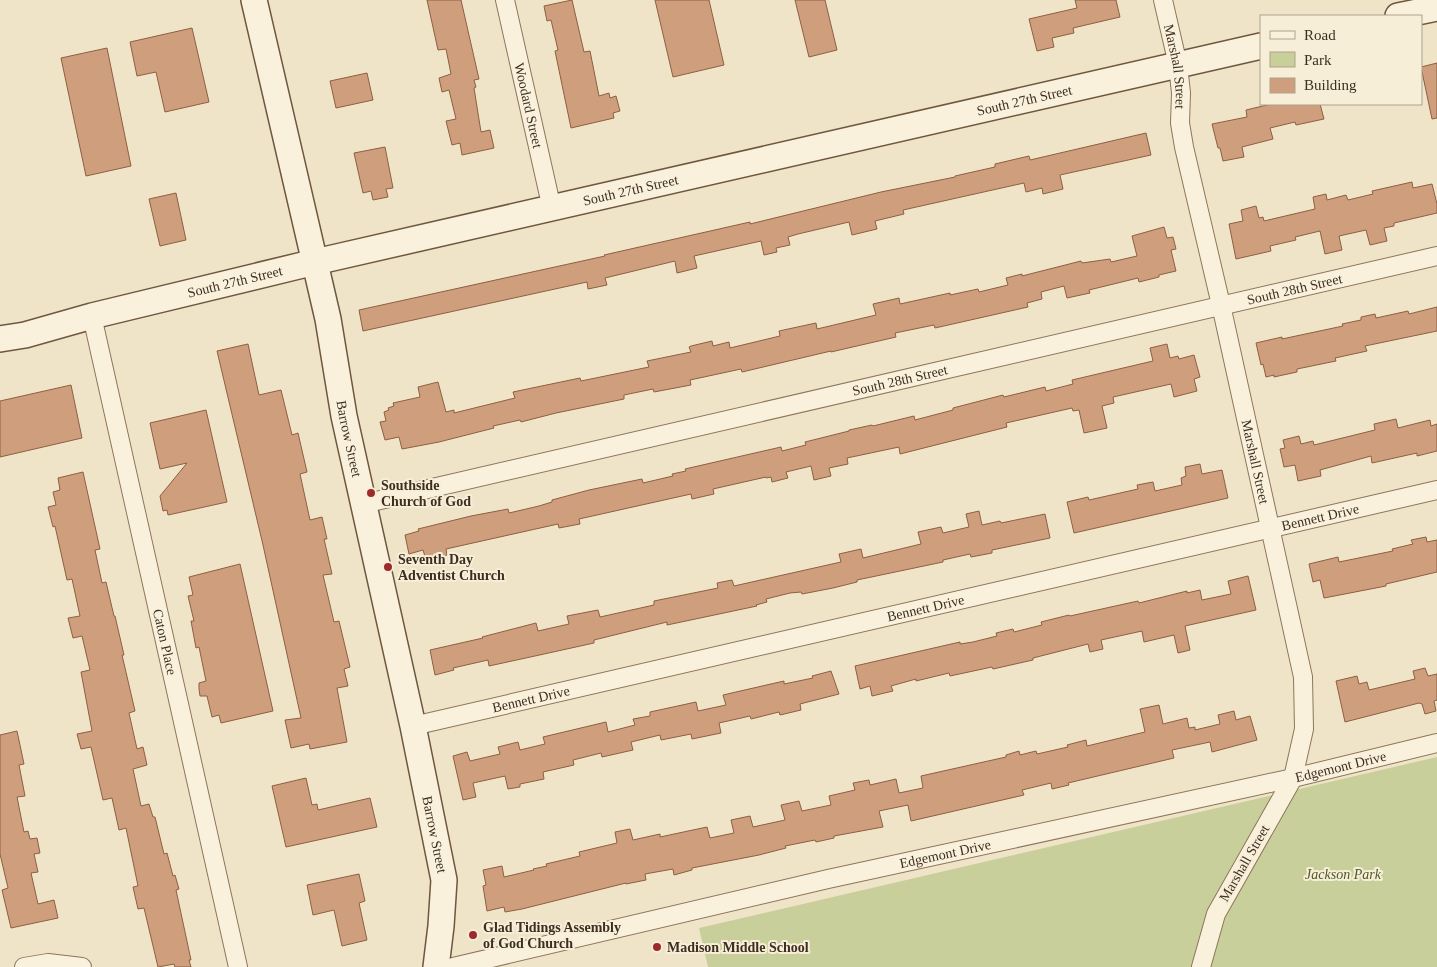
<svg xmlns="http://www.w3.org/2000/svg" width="1437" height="967" font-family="Georgia,serif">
<rect width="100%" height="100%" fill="#f0e4c8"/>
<path fill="#c9cf9b" d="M1437,757V967H708L699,928Z"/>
<path fill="#cf9f7d" stroke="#8d5f41" d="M427,0H461L479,79L474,80L476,87L474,88L481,132L490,130L494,148L462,155L460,143L452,145L446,121L456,119L449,90L442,92L439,78L451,74L446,49L438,50Z
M572,0L584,52L590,51L599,96L609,93L610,98L616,96L620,111L613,113L614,118L571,128L555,51L558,50L551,20L547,21L544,6Z
M655,0H709L724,65L673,77Z
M795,0H825L837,50L809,57Z
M1075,0H1116L1120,17L1073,28L1074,33L1052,38L1054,47L1037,51L1029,19L1077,8Z
M192,28L209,102L165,112L156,72L137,76L130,42Z
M107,48L131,166L86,176L61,58Z
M1437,63V118L1432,119L1421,67Z
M367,73L373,100L336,108L330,81Z
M1271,104H1320L1324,119L1296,125L1295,122L1270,128L1273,139L1242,147L1244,157L1223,161L1220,148H1218L1212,124L1247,117L1246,110Z
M1146,133L1151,155L1060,175L1063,189L1043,194L1042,188L1026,192L1024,183L903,210L904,214L875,221L877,229L852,235L849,222L798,234L788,237L790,245L776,248L777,252L764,255L761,241L694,256L697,268L677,273L675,261L605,278L607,285L588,289L587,282L363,331L359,310L605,256L604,255L750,222V224L881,192L955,177V176L995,167V164L1029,156L1030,160Z
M385,147L393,188L386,189L388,197L373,200L371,191L363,193L354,153Z
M1412,182L1413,188L1432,184L1437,204V213L1394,223V226L1384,228L1387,241L1370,245L1366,230L1339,236L1342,250L1325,254L1320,231L1295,237L1296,240L1270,246L1271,251L1236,259L1229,224L1243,221L1241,210L1256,206L1259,218L1263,217L1264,221L1315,209L1313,197L1326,194L1327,200L1346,195L1348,200L1373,194L1372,191Z
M176,193L186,240L160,246L149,199Z
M1164,227L1167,238L1173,237L1176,249L1171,250L1176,271L1159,275V277L1139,282L1138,278L1089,290L1090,293L1067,298L1064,286L1041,292L1042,299L1027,303L1028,307L935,328L934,325L895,333L896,337L831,352V351L742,372L741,369L690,380L691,385L654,392L653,389L624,395V399L556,413L521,422L520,420L493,426L494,428L439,442L402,449L399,437L385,440L380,422L386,421L384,412L389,410L388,408L394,406L393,403L420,397L418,387L438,382L446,412L454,410V413L515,398L513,392L580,378L581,381L649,367L647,361L691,352L689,347L691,346L712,341L713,346L729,342L730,348L780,336L779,331L816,323L817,329L876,315L873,304L899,298L900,304L950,293V295L978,289L979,292L1008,285L1006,278L1022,274V276L1081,261L1082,263L1110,259L1111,262L1137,256L1132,236Z
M1437,307V331L1365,346L1367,351L1335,358L1336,361L1297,369V372L1274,377V375L1266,377L1263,364L1261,365L1256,343L1282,337V339L1343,326L1342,324L1361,320V317L1375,314L1376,318L1408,311L1409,314Z
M248,344L259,395L281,390L292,435L298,433L307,472L300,474L310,520L322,517L327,539H324L332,574L323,575L334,622L339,621L350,667L344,669L348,686L337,688L347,742L310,749L309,744L291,748L285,720L301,718L263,545L217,351Z
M1167,344L1170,358L1178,356L1179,359L1194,355L1200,377L1194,379L1197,391L1174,397L1171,384L1113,397L1114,403L1102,406L1107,428L1084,433L1079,410L1073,411L1072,408L1006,423L1007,427L900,454L899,447L847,458L848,464L829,468L831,476L814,480L811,466L786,472L788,478L772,482L771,477L766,478V477L713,489L714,494L692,499L691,494L579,519L580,524L559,528L558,524L446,549L447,555L426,560L423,550L409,554L405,535L419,531L418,529L471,516L508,509L509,513L539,506L552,502V500L589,490L642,479L643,483L673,476L672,474L686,471L685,469L781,447L782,451L806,445L805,442L849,431V430L872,425L873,426L914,416L915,420L953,410V408L1003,395L1004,397L1045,387L1046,391L1073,384L1072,380L1153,361L1150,348Z
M71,385L82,438L0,457V401Z
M206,410L227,502L168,515L167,510L163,511L160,496L187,463L160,469L150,423Z
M1396,419L1398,428L1430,420L1431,426L1437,424V451L1417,456V453L1372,463L1371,456L1320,470L1321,476L1298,481L1295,465L1284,467L1280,449L1285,448L1283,440L1299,436L1301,444L1313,441L1314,445L1375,430L1374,424Z
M1200,464L1202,474L1222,470L1228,498L1074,533L1067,502L1088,497L1089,500L1138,489L1137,485L1153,482L1155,491L1182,485L1181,478L1186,476L1185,467Z
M83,472L100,549L95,550L102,583L106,582L114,616H115L124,655H122L135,711L129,713L137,749L143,747L147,765L133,769L141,806L149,804L153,817H155L164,854L167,853L173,876L175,875L179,889L176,890L191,960H189L191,967H175L174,964L158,967L144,908L138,909L133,887L138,886L126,828L119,830L112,798L103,800L91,747L81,749L77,734L92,731L81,672L90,670L82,636L73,638L68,618L80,616L72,579L67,580L55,526L53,527L48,507L56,505L53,492L60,490L58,478Z
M979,511L982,525L1000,521L1001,523L1045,514L1050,538L992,550V553L971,557L970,554L943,560V562L857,580V582L833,588L802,594L801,592L790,593L766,599L767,602L756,605L757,606L667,625V622L594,640V643L535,656L489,666L488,660L453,668L454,670L435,675L430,650L483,638L482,637L536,623L538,631L569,624L567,616L598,610L600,617L654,605V601L718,588L717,583L732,580L734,586L841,562L839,554L861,549L863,558L921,544L918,532L941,527L943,533L969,527L966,514Z
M1426,537L1427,542L1437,540V572L1386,584V586L1324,598L1320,580L1313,582L1309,564L1338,557L1339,562L1393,551L1392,549L1413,544L1411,540Z
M240,564L273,711L221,723L219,715L212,717L207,696H200L199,689V683L206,681L199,647L196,648L191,621H194L188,596L193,595L189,577Z
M1248,576L1256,610L1185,626L1190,650L1178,653L1174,635L1144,642L1142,631L1101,640L1103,649L1090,652L1088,644L1033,658V660L993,669L992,667L950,676L949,673L916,681V679L891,686L893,691L872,696L870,686L860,689L855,666L960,642V644L973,642L997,636L996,633L1013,629L1014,632L1042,625L1041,622L1069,615L1070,616L1138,601L1139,603L1187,591V593L1200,590L1202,600L1231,594L1228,581Z
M1425,668L1428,676L1437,674V700L1434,701L1436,711L1425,714L1422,704L1419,703L1345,722L1336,681L1357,676L1359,684L1367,682L1369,690L1415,679L1413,671Z
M831,671L839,694L800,704L801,710L780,715L779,712L751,719L750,716L719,723L721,733L692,739L691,734L661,740L660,735L631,742L633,750L602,757L601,753L573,760L574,765L543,772L544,779L520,784V787L508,789L505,776L473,783L476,797L463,800L453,756L467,752L470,761L500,754L498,747L518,742L520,750L545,744L543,737L606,722L608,732L635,725L633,719L650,716V712L696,702L698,711L726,705L723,695L784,681V684L813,678L812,676Z
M1159,705L1163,724L1187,718L1189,728L1195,727V730L1220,724L1218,715L1234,711L1236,720L1250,716L1257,740L1212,752L1210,742L1172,750L1174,758L1068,783L1069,785L1052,789L1051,783L1022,790L1024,795L911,821L908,805L879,811L883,827L834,836V838L816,842L815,840L785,846L786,848L759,855L692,868V870L674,875L673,869L645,874L646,880L626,884V883L522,909L505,912L504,907L487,911L483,886L486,885L483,870L502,866L504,877L534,870L533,869L547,866L546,864L580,856L579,852L617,843L615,832L630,829L633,840L660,834V837L707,827L710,838L734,833L731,820L750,816L753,827L785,820L781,805L799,801L802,811L831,805L829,796L855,790L853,783L869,780L870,785L896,779L899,793L923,788L921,776L1006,757V755L1019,751L1020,755L1036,751L1037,754L1068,747L1067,745L1086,740L1087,746L1145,732L1140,709Z
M17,731L24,764L19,765L25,796L17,797L24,832L28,831L30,839L37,838L40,853L34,854L38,872L31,873L38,904L54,900L58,918L11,928L2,890L8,888L0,854V735Z
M306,778L312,805L317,804L318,810L370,798L377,827L286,847L272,786Z
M359,874L365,901L359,903L367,940L342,946L334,910L313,915L307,885Z"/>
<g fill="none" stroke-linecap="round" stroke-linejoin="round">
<defs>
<g id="street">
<path id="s1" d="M505,0L552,209"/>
<path id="s2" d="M1163,0L1178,65L1181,93L1180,123L1184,147L1221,305L1303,677L1304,729L1293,778L1216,914L1201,967"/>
<path id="s3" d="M92,316L238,967"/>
<path id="s4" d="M363,504L1437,256"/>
<path id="s5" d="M413,726L1437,490"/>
<path d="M24,967L48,963L82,967"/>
<path id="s6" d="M453,967L828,879L1293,778L1437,743"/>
</g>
<g id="secondary">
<path id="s7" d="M254,0L328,319L344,416L413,726L444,880L441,926L436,967"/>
<path d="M1398,16L1437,8"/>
<path id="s8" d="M0,339L25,335L92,316L315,262L1261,46"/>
</g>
</defs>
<use href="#street" stroke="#8d765c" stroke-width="20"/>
<use href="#secondary" stroke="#6f573f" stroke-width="28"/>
<use href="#street" stroke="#faf1dc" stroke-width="18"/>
<use href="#secondary" stroke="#faf1dc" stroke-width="25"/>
</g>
<g fill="#9e2a2b" stroke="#f7eed8" stroke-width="2">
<circle cx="371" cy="493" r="5"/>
<circle cx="388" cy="567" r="5"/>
<circle cx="473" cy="935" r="5"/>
<circle cx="657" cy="947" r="5"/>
</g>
<g text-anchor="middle" stroke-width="4" stroke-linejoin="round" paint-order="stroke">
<g font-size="14" fill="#3d2e20" stroke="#f7eed8">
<text dy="5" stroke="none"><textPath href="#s2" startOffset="68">Marshall Street</textPath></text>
<text dy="5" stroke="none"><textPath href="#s8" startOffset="1052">South 27th Street</textPath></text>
<text dy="5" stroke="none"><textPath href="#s1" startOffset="108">Woodard Street</textPath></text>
<text dy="5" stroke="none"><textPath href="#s8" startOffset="648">South 27th Street</textPath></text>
<text dy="5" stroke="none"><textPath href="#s8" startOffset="242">South 27th Street</textPath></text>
<text dy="5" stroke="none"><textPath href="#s4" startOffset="956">South 28th Street</textPath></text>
<text dy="5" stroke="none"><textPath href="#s4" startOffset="551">South 28th Street</textPath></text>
<text dy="5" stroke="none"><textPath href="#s7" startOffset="449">Barrow Street</textPath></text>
<text dy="5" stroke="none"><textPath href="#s2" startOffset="472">Marshall Street</textPath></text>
<text dy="5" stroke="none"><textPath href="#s5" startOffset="931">Bennett Drive</textPath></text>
<text dy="5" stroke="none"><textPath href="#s5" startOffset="526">Bennett Drive</textPath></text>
<text dy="5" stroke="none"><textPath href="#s3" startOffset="334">Caton Place</textPath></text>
<text dy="5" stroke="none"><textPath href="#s5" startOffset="121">Bennett Drive</textPath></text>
<text dy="5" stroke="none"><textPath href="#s6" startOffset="910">Edgemont Drive</textPath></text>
<text dy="5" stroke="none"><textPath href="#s7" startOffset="854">Barrow Street</textPath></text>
<text dy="5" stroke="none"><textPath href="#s6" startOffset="505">Edgemont Drive</textPath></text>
<text transform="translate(1244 863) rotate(-60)" y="5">Marshall Street</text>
</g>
<g font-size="14" font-weight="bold" fill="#3d2e20" stroke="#f7eed8" text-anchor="start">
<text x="381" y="490">Southside<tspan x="381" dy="16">Church of God</tspan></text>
<text x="398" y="564">Seventh Day<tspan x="398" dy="16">Adventist Church</tspan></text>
<text x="483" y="932">Glad Tidings Assembly<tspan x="483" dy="16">of God Church</tspan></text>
<text x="667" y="952">Madison Middle School</text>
</g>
<g font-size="14" font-style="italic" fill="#4d5a26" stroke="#f7eed8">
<text x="1343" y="879">Jackson Park</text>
</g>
</g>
<rect x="1260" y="15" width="162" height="90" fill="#f7eed8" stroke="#ada18e"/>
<rect x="1270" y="31" width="25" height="8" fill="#faf1dc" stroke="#ada18e"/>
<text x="1304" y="40" font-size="15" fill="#3d2e20">Road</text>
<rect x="1270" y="52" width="25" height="15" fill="#c9cf9b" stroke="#ada18e"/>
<text x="1304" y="65" font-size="15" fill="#3d2e20">Park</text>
<rect x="1270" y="78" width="25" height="15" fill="#cf9f7d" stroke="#ada18e"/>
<text x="1304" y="90" font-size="15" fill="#3d2e20">Building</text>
</svg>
